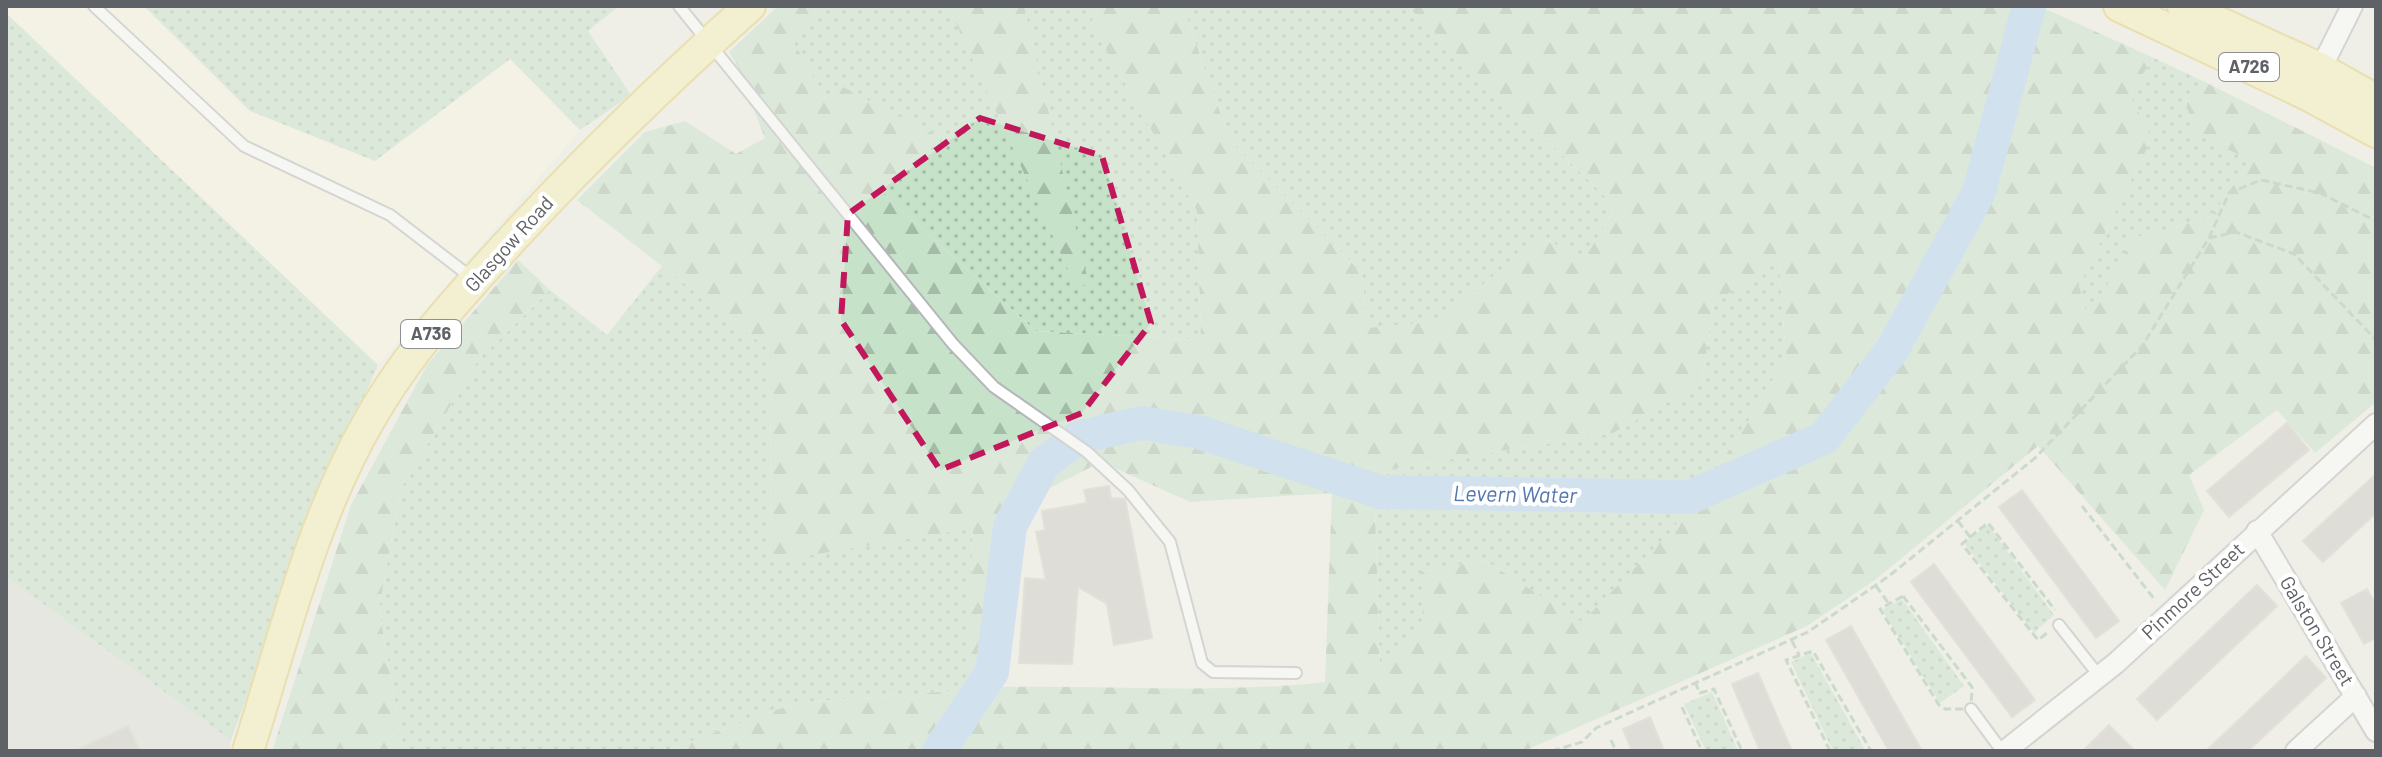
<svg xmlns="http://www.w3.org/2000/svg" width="2382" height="757" font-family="Barlow,sans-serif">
<defs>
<pattern id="grass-dots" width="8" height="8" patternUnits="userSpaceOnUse" patternTransform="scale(2)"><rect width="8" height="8" fill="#c6e3c9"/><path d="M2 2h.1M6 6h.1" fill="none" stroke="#a4bba7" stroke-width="1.8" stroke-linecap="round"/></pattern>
<pattern id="forest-firs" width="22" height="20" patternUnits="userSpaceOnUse" patternTransform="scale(2)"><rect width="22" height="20" fill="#c6e3c9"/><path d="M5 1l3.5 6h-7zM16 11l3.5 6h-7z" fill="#a4bba7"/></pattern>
</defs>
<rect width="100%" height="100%" fill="#efeee7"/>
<path fill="#faf7e0" d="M6,6H144L250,111L375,161L510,59L580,130L378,365L6,13Z"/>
<path fill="#deddd9" d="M6,577L231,740L229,751H6Z"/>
<path fill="url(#grass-dots)" d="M144,6H619L588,31L631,95L580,130L510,59L375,161L250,111Z
M826,6H948L1007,132L1088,285L1024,6H1100L1091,23L1197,211L1201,340L1036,331L880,191L941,139L826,99L791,39Z
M1183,6H1407L1604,195L1613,212L1585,258L1540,237L1440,321L1367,329L1362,273L1230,141Z
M6,13L378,365L319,498L231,740L6,577Z
M2154,58L2209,84L2185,98L2194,133L2252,159L2211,217L2134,238L2088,321L2079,286L2151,139L2129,94Z
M1779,261L1786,357L1742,432L1672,530L1582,623L1484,560L1422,572L1423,630L1380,671L1374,477L1397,468L1613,433L1702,383L1713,303Z
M662,266L771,351L770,561L973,527L968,690L795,703L665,751H407L401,738L379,609L401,488L478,360L550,290L607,335Z
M1988,525L2054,615L2034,633L1964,543Z
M1902,599L1964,686L1940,703L1882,610Z
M1811,653L1865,750L1833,751L1791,662Z
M1712,692L1738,751H1706L1684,704Z"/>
<path fill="url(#forest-firs)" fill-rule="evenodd" d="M778,6H826L792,39L826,99L843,87L942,139L880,191L1036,331L1201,340L1197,211L1091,23L1100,6H1183L1230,141L1362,273L1367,328L1440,321L1540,237L1585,258L1613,212L1604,195L1407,6H2039L2154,58L2129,94L2152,138L2079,286L2088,319L2134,238L2211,217L2251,160L2194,134L2185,98L2209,84L2376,168V402L2315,453L2277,410L2189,475L2204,510L2165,590L2038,446L1875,580L1807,626L1524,751H665L795,703L967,690L973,528L770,562L771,351L577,200L645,132L685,121L736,154L765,138L750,100L756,96L729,52ZM1779,262L1786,357L1742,432L1672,530L1582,622L1484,560L1421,572L1423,630L1380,670L1374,477L1397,468L1613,433L1702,383L1713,303ZM1101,462L1190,502L1332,493L1325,682C1218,694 1109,685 1001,687L1010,613L1032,497Z
M948,6H1024L1089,285H1075Z
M518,260L550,290L478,360L401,488L379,609L401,738L407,751H272L351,505L427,365Z"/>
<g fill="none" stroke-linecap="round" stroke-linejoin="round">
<path stroke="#b0d1f6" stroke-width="34" d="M939,751L992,672L1010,526L1044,463L1079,437L1142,423L1199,432L1380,492L1690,497L1824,438L1892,350L1979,192L2029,6"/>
</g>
<path fill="#cac8c3" stroke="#d3d0c6" stroke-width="2" d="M2287,423L2309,450L2229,517L2207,491Z
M2376,474V513L2323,562L2303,541Z
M1109,486L1111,498L1125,499L1152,638L1114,645L1107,604L1078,587L1072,664L1019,663L1025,578L1046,580L1036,532L1045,530L1042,511L1087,503L1084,490Z
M2022,490L2119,621L2096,638L1999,507Z
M1934,564L2035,700L2012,717L1911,582Z
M2257,585L2277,606L2157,720L2137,699Z
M2367,589L2376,605V638L2364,644L2341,603Z
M1851,626L1922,751H1889L1826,640Z
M2306,656L2326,678L2248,751H2206Z
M1758,673L1792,751H1760L1732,684Z
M1650,717L1664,751H1632L1623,729Z
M2109,725L2135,751H2083Z
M128,726L140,751H75Z"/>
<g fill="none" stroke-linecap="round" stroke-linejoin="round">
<defs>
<path id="lane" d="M94,6L244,146L390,215L472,278
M679,6L953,344L994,387L1087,452L1128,490L1170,542L1202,663L1213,672L1296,673
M2059,625L2100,677
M1971,709L2002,751"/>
<path id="street" d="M2315,80L2352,6
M2257,531L2376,731
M2005,751L2116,663L2376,424
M2296,751L2356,696"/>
<path id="primary" d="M2119,6L2308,95L2376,132
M2183,6L2321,69L2376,100
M248,751C283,641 311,521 369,421C407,353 463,292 516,235C590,155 668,79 750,6"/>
</defs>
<use href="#lane" stroke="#b4b6ba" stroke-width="14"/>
<use href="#street" stroke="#b4b6ba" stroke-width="24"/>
<use href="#primary" stroke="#e2cc6d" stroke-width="34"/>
<path stroke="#9fc2ac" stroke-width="3" stroke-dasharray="8 4" stroke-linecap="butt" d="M2209,238L2229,193L2261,180L2320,193L2376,221
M2082,506L2155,600
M1958,521L1970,537L1962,544L2038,640L2047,633
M1970,537L1988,523L2055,610
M1876,586L1889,604
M1903,596L1972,687L1971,709H1945L1939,705L1880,609Z
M1792,641L1799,655
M1695,682L1700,693L1714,689L1742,751
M1682,707L1702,751
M1611,740L1616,751
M1552,751L1582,742L1596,728L1808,632L1889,576L2035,458L2142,346L2209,238L2236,232L2294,254L2376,340
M1830,751L1786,660L1813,651L1871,751"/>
<use href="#lane" stroke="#fff" stroke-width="10"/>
<use href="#street" stroke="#fff" stroke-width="20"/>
<use href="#primary" stroke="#f6f2b5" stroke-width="30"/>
</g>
<path d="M0 0H2382V757H0ZM980,118L1102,156L1151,323L1082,413L940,470L841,320L848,214Z" fill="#efeee7" fill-opacity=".55" fill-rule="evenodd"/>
<path fill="none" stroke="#c2185b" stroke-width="6" stroke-dasharray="16 10" stroke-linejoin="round" d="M980,118L1102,156L1151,323L1082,413L940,470L841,320L848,214Z"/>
<g text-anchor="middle" stroke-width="8" stroke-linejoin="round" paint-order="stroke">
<g fill="#fff" stroke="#8e9093" stroke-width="2">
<rect x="2219" y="53" width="60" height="28" rx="6"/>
<rect x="401" y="320" width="60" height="28" rx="6"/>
</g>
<g font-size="18" font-weight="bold" fill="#5e6165">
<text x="2249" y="73">A726</text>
<text x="431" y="340">A736</text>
</g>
<g font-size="20" fill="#5e6165" stroke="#fff">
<text transform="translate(509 244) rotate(-48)" y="7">Glasgow Road</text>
<text transform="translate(2193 591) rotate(-43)" y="7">Pinmore Street</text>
<text transform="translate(2317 631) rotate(59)" y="7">Galston Street</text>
</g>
<g font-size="22" font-style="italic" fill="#5276af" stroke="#fff">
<text transform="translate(1515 494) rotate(1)" y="8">Levern Water</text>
</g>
</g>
<rect width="2382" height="757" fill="none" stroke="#5e6165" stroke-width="16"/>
</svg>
